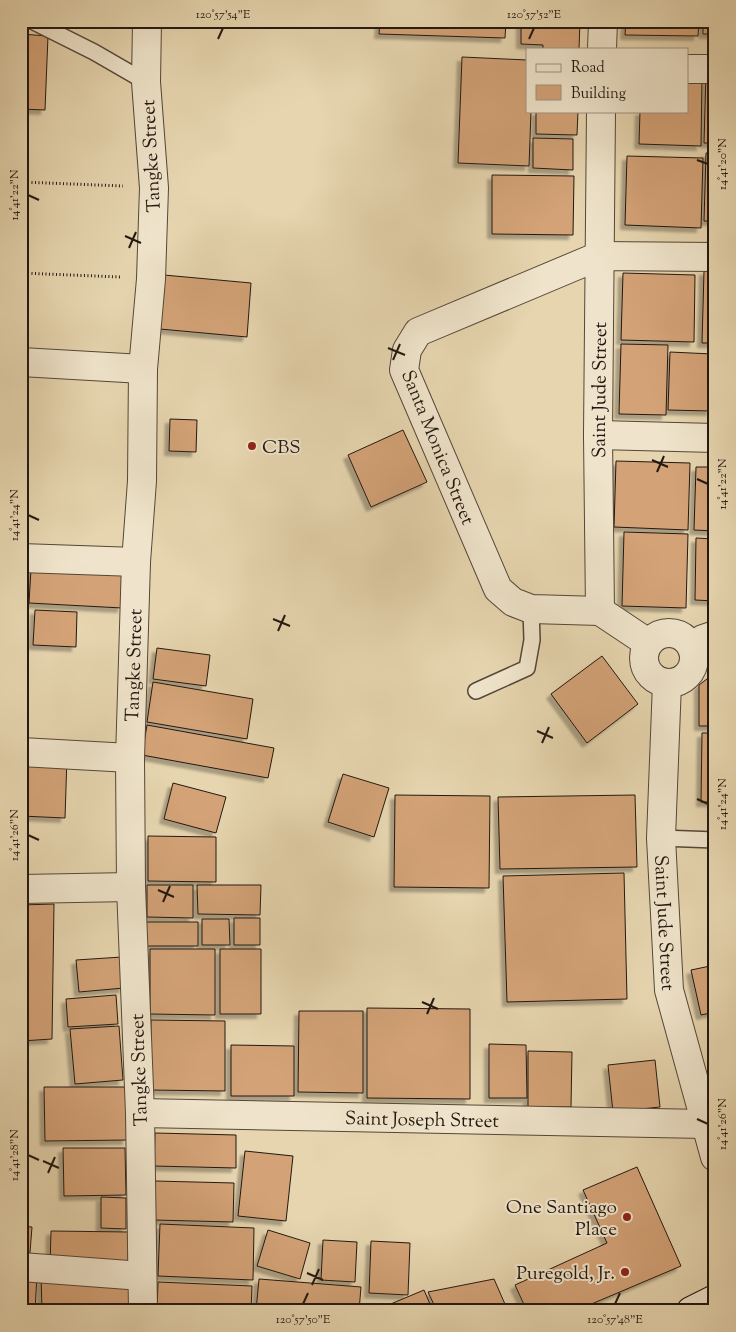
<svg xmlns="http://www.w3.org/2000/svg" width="736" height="1332" font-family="'Sorts Mill Goudy',serif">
<defs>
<filter id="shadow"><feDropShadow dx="-4.5" dy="4.5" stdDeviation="1" flood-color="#0004"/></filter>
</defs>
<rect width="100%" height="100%" fill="#e6d5af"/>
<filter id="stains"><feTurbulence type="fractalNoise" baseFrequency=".004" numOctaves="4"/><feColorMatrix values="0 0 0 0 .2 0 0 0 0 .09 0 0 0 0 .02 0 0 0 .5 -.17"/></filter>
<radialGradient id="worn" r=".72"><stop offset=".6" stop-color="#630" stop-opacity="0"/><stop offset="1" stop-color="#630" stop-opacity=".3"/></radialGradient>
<path fill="#d3a277" stroke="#231811" filter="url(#shadow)" d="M380,21H506L505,38L379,34Z
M521,21H580L579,49H543V45L521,44Z
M626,21H699L698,36L625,35Z
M703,21H715V34H703Z
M21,34L48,36L45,110L21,109Z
M462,57L527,60V111H531L529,166L458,163Z
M706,72H715V143H704Z
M687,76H702L701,146L639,144L640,111H687Z
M536,111H578L577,135L536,134Z
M533,138L573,139V170L533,168Z
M706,153H715V221H704Z
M627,156L703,158L701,228L625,225Z
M492,175L574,176L573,235L492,234Z
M704,271H715V343H702Z
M623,273L695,275L694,342L621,340Z
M164,275L251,283L247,337L160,329Z
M621,344L668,345L666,415L619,414Z
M670,352L712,354L711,411L668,410Z
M170,419L197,420L196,452L169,451Z
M403,430L427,482L371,507L348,455Z
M616,461L690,463L688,530L614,527Z
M696,467H715V531L694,530Z
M624,532L688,534L686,608L622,606Z
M696,538L715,539V601L695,600Z
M31,569L123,574L122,608L29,603Z
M21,572H25L23,613H21Z
M35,610L77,612L76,647L33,645Z
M157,648L210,655L206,686L153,679Z
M602,656L638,704L587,743L551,694Z
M715,673V726H699V685Z
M153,682L253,699L247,739L147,722Z
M147,725L274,748L268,778L142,755Z
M702,733H715V802H701Z
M21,755L67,757L65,818L21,816Z
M343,774L389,788L374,837L328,822Z
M173,783L226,797L216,833L164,819Z
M395,795L490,796L489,888L394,887Z
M635,795L637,867L500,869L498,797Z
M148,836L216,837V882L148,881Z
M624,873L627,999L507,1002L503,876Z
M147,885H193V918L147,917Z
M197,885H261L260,915L198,914Z
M54,904L52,1039L21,1041V905Z
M234,918H260V945H234Z
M202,919H229L230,945H202Z
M145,922H198V946H145Z
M150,949H215V1015L150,1014Z
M220,949H261V1014H220Z
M122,957L124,988L79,992L76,960Z
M715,965V1012L701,1015L691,970Z
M116,995L118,1024L68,1027L66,999Z
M367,1008L470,1009V1099L367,1098Z
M299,1011H363V1093L298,1092Z
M151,1020L225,1021V1091L150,1090Z
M119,1026L123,1080L75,1084L70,1029Z
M489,1044L526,1045L527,1098H489Z
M231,1045L294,1046V1096H231Z
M528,1051L572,1052L571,1107H528Z
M655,1060L660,1107L613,1112L608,1065Z
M44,1087H126L127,1140L45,1141Z
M155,1133L236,1135V1168L154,1166Z
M63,1148H125L126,1195L64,1196Z
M245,1151L293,1156L286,1221L238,1216Z
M637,1167L681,1266L575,1311H527L515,1285L607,1243L583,1190Z
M155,1181L234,1183L233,1222L154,1220Z
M101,1197L126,1198V1229L101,1228Z
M160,1224L254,1228L253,1280L158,1276Z
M21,1226L32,1227L29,1265L21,1264Z
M268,1230L310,1243L300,1279L257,1266Z
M51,1231L129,1232L128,1269L50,1268Z
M323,1240L357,1242L355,1282L321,1280Z
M371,1241L410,1243L408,1295L369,1293Z
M41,1273L133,1280V1311H42Z
M21,1275H37L35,1311H21Z
M259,1279L361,1287L359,1311H256Z
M494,1279L508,1311H437L428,1292Z
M158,1282L252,1286L251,1311H157Z
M424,1290L433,1311H374Z"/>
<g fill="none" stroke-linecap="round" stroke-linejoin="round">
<defs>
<path id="service" d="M32,21L94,52L146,82
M476,691L527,668L532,640L531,609
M661,838L715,840"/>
<g id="minor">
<path d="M602,49L603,21"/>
<path d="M687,69H715"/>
<path d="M21,362L143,369"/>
<path d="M598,435L715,438"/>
<path d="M21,558L136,562"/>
<path d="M600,611L531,609L513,602L498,589L404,370L407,350L418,332L599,256L715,257"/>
<path id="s1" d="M600,611L598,435L601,111"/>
<path d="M600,611L648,643"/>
<circle cx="669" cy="658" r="25"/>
<path d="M692,648L703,639L715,635"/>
<path id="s2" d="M667,683L661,838L669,990L715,1157"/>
<path d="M21,752L130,758"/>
<path d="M21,889L131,887"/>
<path id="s3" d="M140,1113L705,1124"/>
<path d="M21,1267L142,1276"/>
<path id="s4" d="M143,1311L140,1113L131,887L130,758L136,562L142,481L143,369L151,279L154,188L146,82L147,21"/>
</g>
<path id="secondary" d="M691,1311L715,1299"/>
</defs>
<use href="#service" stroke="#544738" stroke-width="18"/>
<use href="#minor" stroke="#544738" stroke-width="30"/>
<use href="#secondary" stroke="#231811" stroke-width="30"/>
<path stroke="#231811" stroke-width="3" stroke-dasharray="1 2.5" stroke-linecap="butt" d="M21,182L123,186
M21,273L120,277"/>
<use href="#service" stroke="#efe4cb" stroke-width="15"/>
<use href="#minor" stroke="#efe4cb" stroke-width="28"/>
<use href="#secondary" stroke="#efe4cb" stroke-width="28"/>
</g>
<path fill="none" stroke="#231811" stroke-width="2" d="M218,39L223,28M529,39L534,28M697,160L708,164M28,195L39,200M125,236L141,243M129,248L136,232M388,348L405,355M393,360L400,344M652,460L668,467M657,472L664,456M697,479L708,484M28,515L39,520M273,619L290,626M278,631L285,615M537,731L553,738M542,743L549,727M697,799L708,804M28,835L39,840M158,890L174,897M163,902L170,886M422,1002L438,1009M427,1014L434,998M697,1119L708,1124M28,1155L39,1160M43,1161L59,1168M48,1173L55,1157M307,1273L323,1280M312,1285L319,1269M303,1304L308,1293M615,1304L620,1293"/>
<g fill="#8f2418" stroke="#efe4cb" stroke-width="2">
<circle cx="252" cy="446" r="5"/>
<circle cx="627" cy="1217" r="5"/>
<circle cx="625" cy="1272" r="5"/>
</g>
<g text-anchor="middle" stroke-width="4" stroke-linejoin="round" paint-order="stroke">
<g font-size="19" fill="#231811" stroke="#efe4cb">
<text transform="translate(150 156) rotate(-93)" y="7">Tangke Street</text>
<text dy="7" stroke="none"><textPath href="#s1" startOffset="221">Saint Jude Street</textPath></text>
<text transform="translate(439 447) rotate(68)" y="7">Santa Monica Street</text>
<text dy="7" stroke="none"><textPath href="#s4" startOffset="646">Tangke Street</textPath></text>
<text dy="7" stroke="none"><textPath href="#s2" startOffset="240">Saint Jude Street</textPath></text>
<text transform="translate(138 1070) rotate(-92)" y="7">Tangke Street</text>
<text dy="7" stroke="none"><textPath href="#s3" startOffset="282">Saint Joseph Street</textPath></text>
</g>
<g font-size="19" fill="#231811" stroke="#efe4cb" text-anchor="end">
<text x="262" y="453" text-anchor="start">CBS</text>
<text x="617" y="1213">One Santiago<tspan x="617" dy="22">Place</tspan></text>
<text x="615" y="1279">Puregold, Jr.</text>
</g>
</g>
<rect width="736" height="1332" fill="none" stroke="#e6d5af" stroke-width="55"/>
<rect x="526" y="48" width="162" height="65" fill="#efe4cb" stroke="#9d9281"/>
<rect x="536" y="64" width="25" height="8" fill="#efe4cb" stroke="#9d9281"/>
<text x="571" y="72" font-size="15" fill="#231811">Road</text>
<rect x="536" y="85" width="25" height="15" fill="#d3a277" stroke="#9d9281"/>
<text x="571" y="98" font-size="15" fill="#231811">Building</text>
<rect x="28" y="28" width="680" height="1276" fill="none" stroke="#231811" stroke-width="2"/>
<g font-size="12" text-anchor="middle" fill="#231811">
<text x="223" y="18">120°57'54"E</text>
<text x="534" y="18">120°57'52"E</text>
<text transform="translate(722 164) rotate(-90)" y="4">14°41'20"N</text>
<text transform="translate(14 195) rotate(-90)" y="4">14°41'22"N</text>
<text transform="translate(722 484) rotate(-90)" y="4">14°41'22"N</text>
<text transform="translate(14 515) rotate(-90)" y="4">14°41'24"N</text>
<text transform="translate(722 804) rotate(-90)" y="4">14°41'24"N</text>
<text transform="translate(14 835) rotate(-90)" y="4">14°41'26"N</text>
<text transform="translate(722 1124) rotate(-90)" y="4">14°41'26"N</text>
<text transform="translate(14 1155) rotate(-90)" y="4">14°41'28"N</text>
<text x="303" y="1323">120°57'50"E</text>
<text x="615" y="1323">120°57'48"E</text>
</g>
<rect width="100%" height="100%" filter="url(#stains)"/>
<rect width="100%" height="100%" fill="url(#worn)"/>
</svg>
